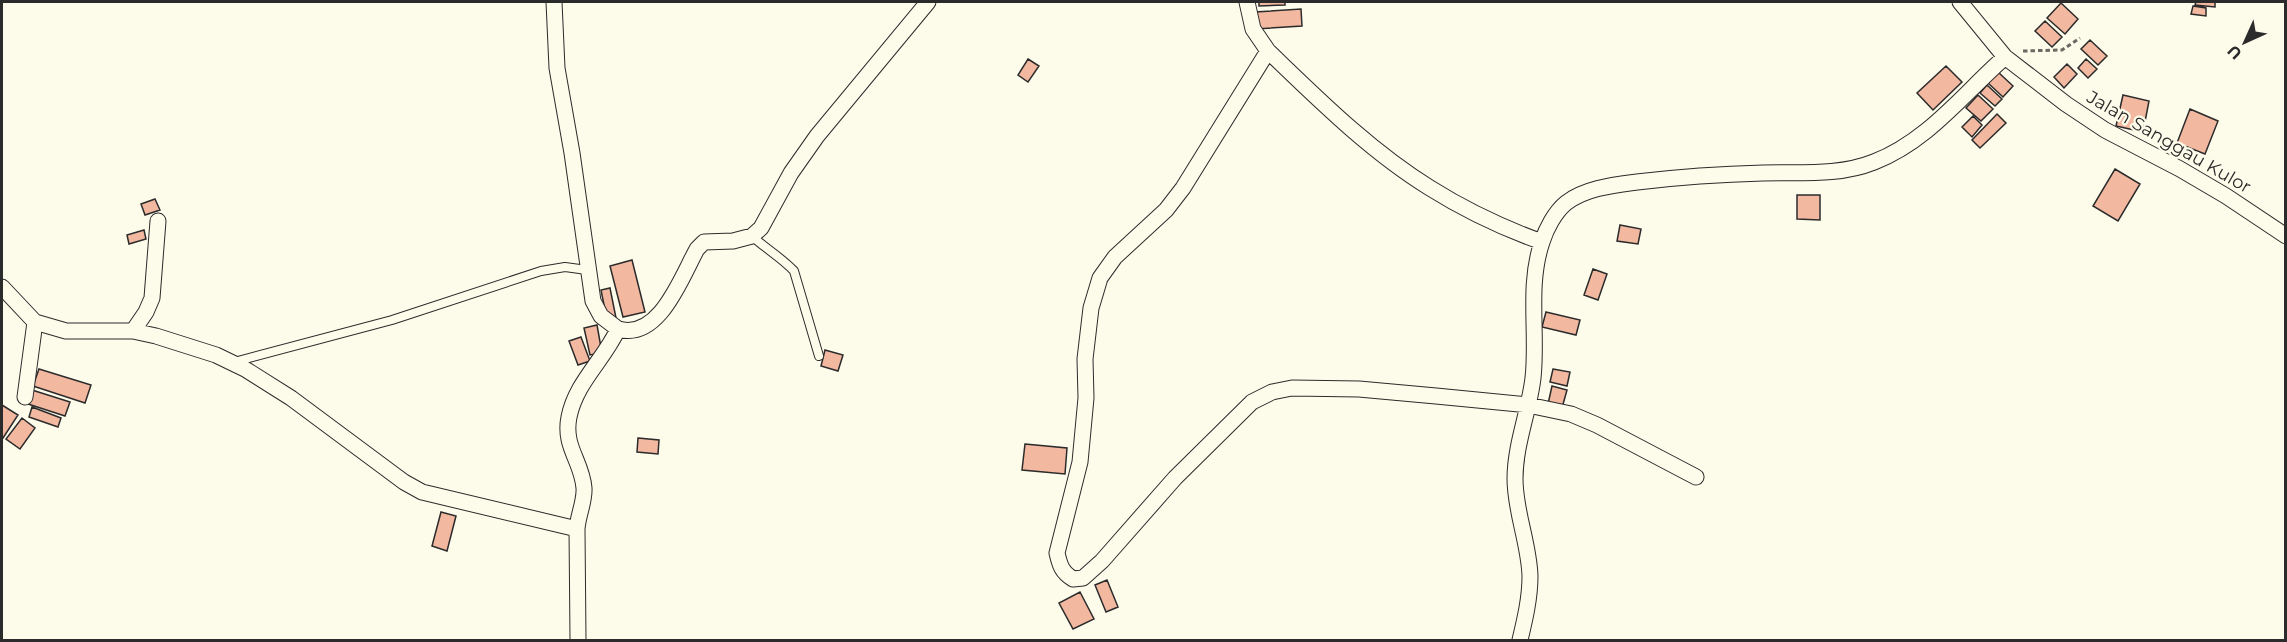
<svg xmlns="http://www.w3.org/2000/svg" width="2287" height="642" font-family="Montserrat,sans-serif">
<rect width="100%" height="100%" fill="#fdfbea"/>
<path fill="#f2b8a0" stroke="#2b2b2b" stroke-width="1.5" d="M1259,2H1285V5L1259,6Z
M2196,2H2215V7L2195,5Z
M2061,3L2078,19L2065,34L2047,18Z
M2193,6L2206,8V16L2191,14Z
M1301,9L1302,26L1256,29L1255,12Z
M2045,21L2062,37L2052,47L2035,31Z
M2090,40L2107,56L2098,65L2081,49Z
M1028,59L1039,66L1028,82L1018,75Z
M2086,59L2097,69L2088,78L2078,68Z
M2067,64L2077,74L2064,88L2054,77Z
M1946,66L1962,82L1933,110L1917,93Z
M1998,72L2013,86L2003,97L1988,83Z
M1987,85L2002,99L1995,106L1980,93Z
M1978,95L1993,109L1981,121L1966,108Z
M2123,95L2149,101L2143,132L2116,126Z
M2190,109L2218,121L2205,154L2177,143Z
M1997,114L2006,123L1980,148L1972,140Z
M1973,116L1982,125L1972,137L1962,127Z
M2115,169L2140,184L2118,221L2093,206Z
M1797,195H1820V220L1797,219Z
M155,199L160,210L145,215L141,204Z
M1620,225L1641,229L1638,244L1617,241Z
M144,230L146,239L129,244L127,235Z
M632,260L645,312L623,317L610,266Z
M1593,269L1607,274L1598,300L1584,295Z
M610,288L616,318L607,320L601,290Z
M1546,312L1580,320L1576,335L1542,327Z
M597,325L602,353L590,355L584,328Z
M581,337L590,361L578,365L569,341Z
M825,350L843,355L838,371L821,366Z
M39,369L91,385L85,403L33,386Z
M1553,369L1570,372L1567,386L1550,382Z
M1552,386L1567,390L1562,408L1548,404Z
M32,390L70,402L65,416L28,404Z
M2,405L18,415L3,438L2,437Z
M32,407L61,418L58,427L29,417Z
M22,418L35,428L20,449L6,439Z
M638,438L659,440L658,454L637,452Z
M1025,444L1067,448L1065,474L1022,470Z
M441,512L456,516L447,551L432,546Z
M1107,580L1118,607L1106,612L1095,585Z
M1080,592L1094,619L1073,629L1059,603Z"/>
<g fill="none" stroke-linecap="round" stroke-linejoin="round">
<defs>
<path id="lane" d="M752,236C766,249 782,258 794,271L819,356
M234,362L392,320L541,271L565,267L587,270"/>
<path id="street" d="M554,2L557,68L572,153L593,301L601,316L618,329
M1247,2L1253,29L1268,51C1318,99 1370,151 1430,188C1465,210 1503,228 1542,242
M1960,2L2005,57L2066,104L2105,130L2180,169L2226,196L2286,236
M1268,51L1183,188L1166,210L1115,257L1100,278L1091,308L1085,359L1086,398L1080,462L1057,553C1060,566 1062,572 1073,579L1083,578L1102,561L1175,478L1252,402L1272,392L1292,388L1359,389L1436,396L1528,405L1571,414L1597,425L1696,477
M2,287L35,322L66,331H133L156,336L216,355L245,369L291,398L404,482L422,492L577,529C578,515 585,501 584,488C582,461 563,447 569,417C576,382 604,360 618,329C659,341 681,278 697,249L704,242L733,241L752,236L761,228L791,173L817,136L928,2
M133,331L146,312L152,298L158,221
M25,397L35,322
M577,529L578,640
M1520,640C1525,619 1530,598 1530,576C1529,543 1515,512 1515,479C1515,444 1529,412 1533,378C1538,333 1527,286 1542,242C1546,229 1555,212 1566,203C1585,188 1614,185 1637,182C1679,177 1722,174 1763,173C1801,172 1839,176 1874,162C1928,141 1963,94 2005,57"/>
</defs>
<use href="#lane" stroke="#2b2b2b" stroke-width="10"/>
<use href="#street" stroke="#2b2b2b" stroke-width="17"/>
<path stroke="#6a6964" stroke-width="3" stroke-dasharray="4.5 3" stroke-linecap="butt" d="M2023,51L2062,50L2080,38"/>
<use href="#lane" stroke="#fdfbea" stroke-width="8"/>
<use href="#street" stroke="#fdfbea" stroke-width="15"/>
</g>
<g text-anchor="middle" stroke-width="4.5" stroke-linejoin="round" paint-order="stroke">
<g font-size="18" fill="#2b2b2b" stroke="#fdfbea">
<text transform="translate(2169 142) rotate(30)" y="6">Jalan Sanggau Kulor</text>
</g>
</g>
<rect width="2287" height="642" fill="none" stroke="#2b2b2b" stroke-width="6"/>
<g transform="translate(2245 42) rotate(225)" stroke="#fdfbea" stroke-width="4.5" paint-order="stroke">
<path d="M0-4.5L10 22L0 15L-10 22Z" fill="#2b2b2b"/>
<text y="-9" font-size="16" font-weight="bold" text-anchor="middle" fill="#2b2b2b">U</text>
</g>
</svg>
